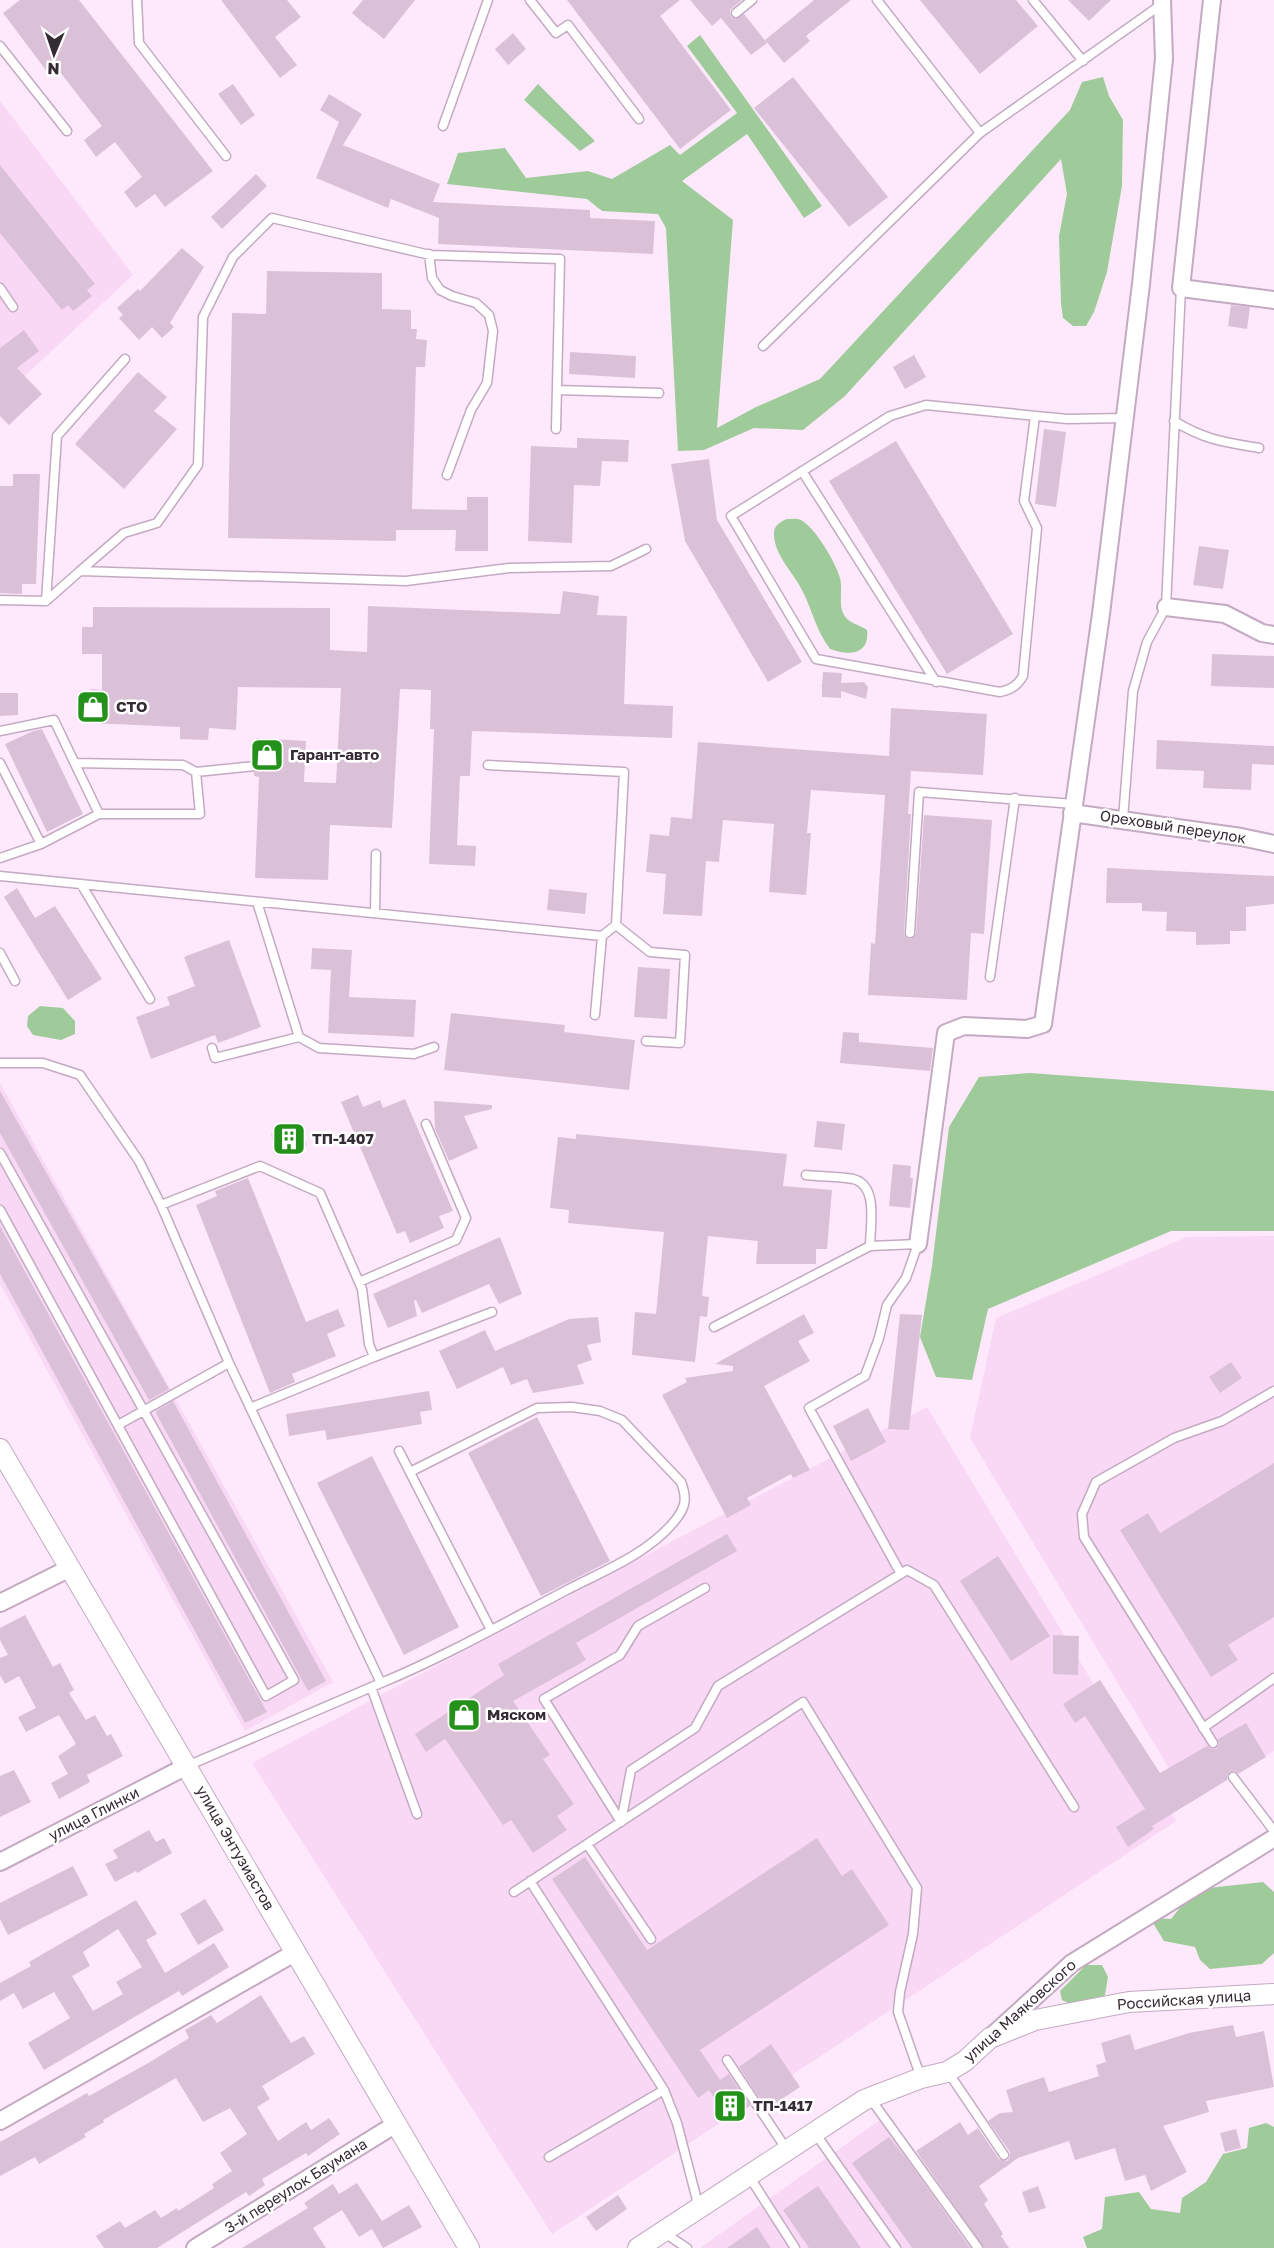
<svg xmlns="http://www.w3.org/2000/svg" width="1274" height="2248" font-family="'Golos Text',sans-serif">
<rect width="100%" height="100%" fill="#fee9fc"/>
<path fill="#f8d8f5" d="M0,101L133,275L0,399Z
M0,1083L333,1682L245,1731L0,1284Z
M1274,1236V1751L1190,1803L970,1438L996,1318L1187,1237Z
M927,1407L1176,1821L552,2234L252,1763Z
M884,2117L978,2248H700Z"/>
<path fill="#9ecb99" d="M700,35L822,206L804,218L747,134L682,181L733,220L717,428L756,407L820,379L1070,110L1082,82L1103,77L1109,96L1123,120L1122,186L1107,272L1094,312L1086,326H1073L1063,318L1061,304L1059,236L1067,194L1061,159L845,396L803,430L754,428L704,450L678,451L666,228L658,214L602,211L587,199L447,184L458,153L505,148L526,178L588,171L612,179L670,145L680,155L737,113L687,46Z
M538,84L595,141L580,151L524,100Z
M787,519C792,519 797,518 801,520C815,527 836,563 840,578C843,590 838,605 844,615C849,624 859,624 867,630C870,655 849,656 830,649C816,631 812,609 802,590C793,572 775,556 774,535C773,526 780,522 787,519Z
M40,1006L63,1008L75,1021V1034L61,1040L33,1035L27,1026L28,1016Z
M1030,1073L1274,1091V1231H1171L988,1309L972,1380L936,1377L920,1337L932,1266L949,1127L979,1077Z
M1263,1882L1274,1892V1953L1262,1964L1210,1969L1200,1960L1195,1947L1164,1941L1150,1918L1171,1919L1187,1899L1208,1888Z
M1086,1965H1102L1108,1977L1105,1995C1092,2003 1076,2009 1062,2000L1060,1991Z
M1266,2123L1274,2127V2248H1087L1083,2237L1102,2229L1105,2197L1139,2192L1151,2209L1180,2213L1182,2198L1206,2182L1223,2154L1247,2148L1249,2128Z"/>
<path fill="#dbc1d8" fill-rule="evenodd" d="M20,0H79L213,171L165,207L155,194L136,208L124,192L142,177L115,142L96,157L84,140L102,126L56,67L48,73L3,13Z
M221,0H287L301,17L275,37L297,65L280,78Z
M363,0H415L384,39L369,27L370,25L368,27L352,13Z
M567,0H680L660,16L731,110L680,149Z
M690,0H742L730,10L731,17L736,19L744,14L767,43L751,55L721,18L712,26Z
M814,0H851L806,36L810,41L784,63L765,40Z
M920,0H1016L1038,26L980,74Z
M1068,0H1111L1089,21Z
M513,33L526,49L508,65L495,49Z
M793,77L888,197L849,227L754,108Z
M233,84L255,115L241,125L218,94Z
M329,94L362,114L343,145L440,184L433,202L590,210V218L655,221L653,254L438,244L439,218L391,199L388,208L316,178L339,122L320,110Z
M0,165L95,284L87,290L92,296L73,311L68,305L62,310L0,233Z
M256,174L267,186L222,229L211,217Z
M182,248L204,267L170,323L174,327L162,338L152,327L139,340L119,318L123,315L117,308L138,289L140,291Z
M267,271L382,273V309L411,310V329H417L416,339L427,340L425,367H416L412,509L467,510V497H488V551H455L456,530H396V541L228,538L232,313L266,314Z
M1231,305L1250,307L1247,329L1228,326Z
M24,330L39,351L17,368L42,394L9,425L0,416V348Z
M570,352L636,356L635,378L569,374Z
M914,355L926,377L905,389L893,367Z
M138,372L167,397L154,411L177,429L124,489L75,444Z
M1044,429L1066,432L1056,507L1035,504Z
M577,438L629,440L628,462L602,461L600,486L574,485L572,543L528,541L531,446L577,448Z
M896,441L1013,634L947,674L829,481Z
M709,459L717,520L802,662L768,682L685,541L671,464Z
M13,474H40L36,584H22V594L0,593V486H13Z
M1199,546L1229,550L1223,589L1193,585Z
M563,591L599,596L597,615L627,616L624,704L673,706L672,738L472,731L470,776H460L457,845L476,846L475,866L429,864L434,729H430L431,690L400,689L392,828L330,825L328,880L255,878L259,777L254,776V772L259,771L261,766L260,762L255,760L256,738L306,741L304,782L336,783L341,688L238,687L236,730L209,728L208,740L180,739V727L90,723L91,689L102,690V654H82V627H93V607L330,608V650L367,652L368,606L560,614Z
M1212,654L1274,656V688L1211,686Z
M823,672L842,673L841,683L864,682L868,687L866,699L841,691V698L822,697V686L820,685H822Z
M0,693H18V715L0,716Z
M891,708L987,714L983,775L911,771L908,814H911L904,933L905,936L909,939L913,938L916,933L924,815L992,820L984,934L971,933L967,1000L868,995L871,943L875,944L885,795L811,790L807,833H811L806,895L769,892L774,824L723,820L719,862L706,861L702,916L663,914L666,874L646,872L650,834L669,836L671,817L692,819L698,742L889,756Z
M42,729L83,814L47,832L5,744L33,731Z
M1157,740L1274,746V765L1252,764L1251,790L1203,788L1204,771L1156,769Z
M1107,868L1274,876V904L1246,907V931H1230V944L1196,945V932L1166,931L1167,912L1142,911V903H1106Z
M17,888L35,918L55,906L102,979L68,1000L4,897Z
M549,889L587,893L585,914L547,910Z
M229,940L261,1027L218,1043L215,1035L151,1059L136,1017L170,1005L167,997L195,986L184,957Z
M312,948L352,950L349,997L416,1000L414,1037L328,1033L331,970L311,969Z
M638,967L670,969L667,1019L634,1017Z
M451,1013L565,1025L564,1032L635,1040L629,1090L444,1070Z
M843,1032L859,1033V1042L933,1048L930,1071L840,1063Z
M0,1091L169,1389L149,1400L0,1133Z
M358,1095L363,1107L380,1100L383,1108L405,1099L453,1211L439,1216L444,1228L410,1243L405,1231L397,1234L341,1102Z
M434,1101L492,1105V1109L464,1116L478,1148L449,1161L435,1129Z
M817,1121L845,1124L842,1150L814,1147Z
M298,1123L307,1145L280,1156L271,1134Z
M576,1134L787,1154L783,1186L832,1190L827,1249H816V1264H756L758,1241L708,1236L702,1296L709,1297L707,1317L700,1316L695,1362L632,1355L635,1312L656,1314L664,1232L568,1223L569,1210L550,1208L558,1137L576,1139Z
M893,1164L911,1166L910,1178H913L910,1208L889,1206Z
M248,1178L306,1322L338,1309L345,1326L327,1334L336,1356L292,1374L295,1382L270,1393L196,1205L217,1196L215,1191Z
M0,1226L267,1712L245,1723L0,1274Z
M500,1237L522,1294L499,1304L489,1284L422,1313L416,1300L414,1301L417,1316L388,1328L373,1294Z
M804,1314L814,1333L798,1341L810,1361L764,1386L810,1470L793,1478L791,1474L747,1498L751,1505L727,1518L662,1395L687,1382L685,1378L733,1371V1366L715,1364Z
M900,1314L922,1315L909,1430L888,1429Z
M598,1317L601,1342L587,1345L592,1360L577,1365L584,1384L533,1393L527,1379L511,1385L503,1367L457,1389L439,1351L485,1330L495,1351L569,1319Z
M1231,1362L1242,1378L1220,1393L1209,1377Z
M429,1391L432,1410L420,1412L422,1424L327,1440L325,1430L289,1436L286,1414Z
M173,1401L326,1681L308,1691L158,1417L156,1411Z
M868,1408L886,1442L851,1461L833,1426Z
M537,1417L610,1561L541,1596L468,1453Z
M372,1456L459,1627L404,1655L317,1483Z
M1274,1463V1617L1228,1645L1238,1660L1211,1677L1120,1530L1148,1513L1160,1533Z
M727,1534L737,1551L576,1643L586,1660L513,1701L550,1755L543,1759L574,1804L557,1816L567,1830L533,1853L511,1820L503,1825L445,1739L426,1752L415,1734L504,1675L498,1664Z
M998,1556L1050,1636L1011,1661L960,1581Z
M25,1615L53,1667L60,1663L74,1690L69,1693L86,1720L95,1715L107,1736L111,1734L123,1756L87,1775L90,1782L59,1799L51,1783L68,1774L58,1756L76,1744L59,1715L26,1732L18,1717L36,1708L19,1676L5,1684L0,1675V1658L8,1655L0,1640V1628Z
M1053,1635L1079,1636L1078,1675L1053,1674Z
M1100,1680L1160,1773L1207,1746L1211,1749H1216L1219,1745L1218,1739L1246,1723L1266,1757L1238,1774L1235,1771L1230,1772L1227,1775V1780L1152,1826L1154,1829L1128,1847L1116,1827L1145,1809L1085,1716L1075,1723L1063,1704Z
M14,1770L31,1802L0,1817V1776Z
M149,1830L156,1842L164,1838L172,1853L137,1873L136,1871L115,1882L105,1864L118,1858L113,1850Z
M817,1838L842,1876L852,1869L889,1925L700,2050L720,2080L729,2074L750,2106L729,2120L709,2090L698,2098L552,1879L585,1857L647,1950Z
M73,1866L88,1895L8,1935L0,1919V1903Z
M205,1899L224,1930L198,1945L180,1914Z
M136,1900L157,1934L146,1940L165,1973L214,1943L229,1967L182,1996L179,1991L44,2070L28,2043L70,2018L54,1992L23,2009L14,1993L0,2001V1983L31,1966L29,1962ZM118,1929L142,1967L116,1982L123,1994L93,2011L72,1976L90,1966L83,1952Z
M261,1995L291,2043L304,2036L315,2054L262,2086L270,2099L257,2107L278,2141L306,2122L311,2130L329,2118L340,2134L308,2156L306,2153L262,2179L265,2185L249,2196L246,2192L157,2248H104L96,2236L120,2221L125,2228L155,2210L161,2218L177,2208L178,2211L214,2188L212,2184L232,2171L220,2153L247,2134L230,2108L203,2122L176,2078L103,2120L104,2122L84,2134L86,2137L39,2164L35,2157L0,2176V2142L87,2093L89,2096L150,2062L189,2038L185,2030L211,2015L217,2023Z
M1233,2025L1236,2037L1264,2031L1274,2087L1206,2101L1209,2112L1163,2126L1187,2172L1151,2191L1145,2175L1125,2181L1115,2148L1075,2160L1069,2141L1018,2158L979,2186L988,2200L984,2204L997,2224L1003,2234L1001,2236L1009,2248H984L916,2151L960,2122L968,2135L978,2128L999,2159L1007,2161L1010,2157V2152L988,2121L1000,2113L1013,2112L1006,2090L1044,2077L1049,2092L1099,2076L1096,2065L1106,2062L1101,2043L1130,2034L1135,2050L1189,2033Z
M771,2044L800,2087L767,2109L739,2067Z
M1236,2129L1241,2148L1225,2152L1220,2133Z
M889,2137L906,2158L970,2248H912L852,2163Z
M357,2183L382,2221L409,2205L422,2227L383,2248L372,2229L359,2237L342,2210L313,2228L326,2248H242L308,2208L304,2203L333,2184L339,2194Z
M818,2186L861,2248H809L783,2210Z
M1038,2186L1046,2208L1029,2213L1022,2192Z
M618,2195L627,2209L596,2231L586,2217Z
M757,2227L771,2248H727Z"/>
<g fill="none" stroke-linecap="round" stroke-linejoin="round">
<defs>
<path id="service" d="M137,0L139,43L226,156
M530,0L556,33L568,25L639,119
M877,0L980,133
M1033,0L1083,61
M736,13L752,0
M0,46L67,131
M443,126L488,0
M429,254L432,278L440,290L452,296L476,303L489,315L493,331L487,383L471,410L447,475
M0,288L13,307
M763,346L980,133L1162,4
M557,390L659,393
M1035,416L1024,501L1037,528L1023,676C1017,686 1012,689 1000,692L816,659L731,516L890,416L926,405L1067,419L1125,418
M1174,421C1205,440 1224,442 1259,448
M802,471L936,682
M80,571L124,533L157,523L198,465L203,317L233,257L272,218L430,255L560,259L556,429
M0,600L46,601L57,436L125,359
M46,601L80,571L406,581L509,568L611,566L646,549
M0,731L54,720L99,814L41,844L0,858
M0,763L41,844
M75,763L183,765L196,772L200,814H99
M196,772L255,766
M1123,819L1133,691L1147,642L1166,607L1181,288
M0,876L602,936L616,925L624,772L488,765
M81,884L150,999
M257,902L299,1037L319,1048L414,1054L434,1047
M375,913L376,854
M616,925L650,952L685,955L680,1043L646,1041
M910,933L919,792L1074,804
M0,953L15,981
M990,977L1015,798
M595,1015L602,936
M212,1048L215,1058L299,1037
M0,1063H43L80,1075L139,1161L161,1205L260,1166L320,1193L362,1289L369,1344L374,1357L492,1312
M0,1153L294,1680L266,1696L0,1210
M806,1175C822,1177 838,1176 853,1179C879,1185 870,1227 870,1246
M161,1205L229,1363L381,1683L187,1766
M359,1282L456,1240L466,1218L426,1124
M714,1327L870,1246L918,1244L906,1278L887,1305L879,1338L865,1376L809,1408L901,1574
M250,1408L374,1357
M118,1425L229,1363
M399,1451L491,1630
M381,1683C444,1657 504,1623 565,1591C601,1572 646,1555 673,1523C685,1509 688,1500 681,1482L622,1420L600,1411L572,1407L537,1408L410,1472
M371,1687L417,1814
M1203,1728L1274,1678
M1213,1743L1084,1537L1082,1514L1096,1482L1174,1438L1222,1421L1274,1391
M1233,1777L1274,1831
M621,1822L631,1770L695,1728L718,1686L907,1570L934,1585L1074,1807
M621,1822L544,1699L620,1655L638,1626L705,1588
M587,1844L651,1939
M530,1881L664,2090
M514,1892L803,1702L917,1888L913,1934L900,1992L898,2012L921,2078
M727,2060L787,2150
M948,2072L1004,2155
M870,2098L978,2248
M815,2133L896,2248
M549,2157L664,2090L677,2123L699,2208
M749,2176L795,2248
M663,2232L687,2248"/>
<path id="minor" d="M1212,0L1181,288L1274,300
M1166,607L1225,614L1262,633L1274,635
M1072,813L1241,837L1274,844
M918,1244L946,1033L964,1026L1027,1029L1043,1024L1101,614L1141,284L1164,59L1162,0
M0,1603L70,1568
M0,1862L187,1766
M993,2035L1072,1963L1274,1838
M0,2121L296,1952
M195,2248L396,2124"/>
<path id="tertiary" d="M0,1449L469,2248
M638,2248L864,2100L921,2078L947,2072L965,2061L990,2038L1035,2020L1129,2002L1274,1994"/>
</defs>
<use href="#service" stroke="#c3aac1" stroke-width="11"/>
<use href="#minor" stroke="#c3aac1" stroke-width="20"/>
<use href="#tertiary" stroke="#c3aac1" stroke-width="22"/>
<use href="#service" stroke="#fff" stroke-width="8"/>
<use href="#minor" stroke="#fff" stroke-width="16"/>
<use href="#tertiary" stroke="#fff" stroke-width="20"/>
</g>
<defs>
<symbol id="shop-square" viewBox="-11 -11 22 22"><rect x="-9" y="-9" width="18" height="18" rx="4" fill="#24921a" stroke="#fff"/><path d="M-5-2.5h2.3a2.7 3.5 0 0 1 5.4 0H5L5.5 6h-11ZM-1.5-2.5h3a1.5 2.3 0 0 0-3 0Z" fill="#fff"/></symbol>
<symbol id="building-square" viewBox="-11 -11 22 22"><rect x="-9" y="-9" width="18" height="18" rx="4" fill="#24921a" stroke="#fff"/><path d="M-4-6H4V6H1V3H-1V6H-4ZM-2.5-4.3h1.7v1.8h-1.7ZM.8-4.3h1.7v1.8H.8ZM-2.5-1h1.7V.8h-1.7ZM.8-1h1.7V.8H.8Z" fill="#fff"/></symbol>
</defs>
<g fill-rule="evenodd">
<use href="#shop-square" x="74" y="688" width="38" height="38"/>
<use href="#shop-square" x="248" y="736" width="38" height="38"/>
<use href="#building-square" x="270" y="1120" width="38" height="38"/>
<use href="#shop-square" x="445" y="1696" width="38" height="38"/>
<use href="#building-square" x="711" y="2087" width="38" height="38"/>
</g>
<g text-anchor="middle" stroke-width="5" stroke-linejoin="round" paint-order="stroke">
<g font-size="15" font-weight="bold" fill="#352b34" stroke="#fff" text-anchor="start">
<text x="116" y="712">СТО</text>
<text x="290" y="760">Гарант-авто</text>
<text x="312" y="1144">ТП-1407</text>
<text x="487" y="1720">Мяском</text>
<text x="753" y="2111">ТП-1417</text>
</g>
<g font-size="15" fill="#352b34" stroke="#fff">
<text transform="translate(1173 827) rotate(9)" y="5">Ореховый переулок</text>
<text transform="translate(94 1814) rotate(-27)" y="5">улица Глинки</text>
<text transform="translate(235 1848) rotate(60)" y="5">улица Энтузиастов</text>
<text transform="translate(1184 2000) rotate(-4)" y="5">Российская улица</text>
<text transform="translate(1020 2011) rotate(-42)" y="5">улица Маяковского</text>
<text transform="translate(296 2186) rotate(-32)" y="5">3-й переулок Баумана</text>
</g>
</g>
<g transform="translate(54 54) rotate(182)" stroke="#ffffff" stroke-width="4.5" paint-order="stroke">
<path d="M0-4.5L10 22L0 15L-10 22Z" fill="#352b34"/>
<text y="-9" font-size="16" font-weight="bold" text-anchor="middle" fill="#352b34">N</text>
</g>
</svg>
